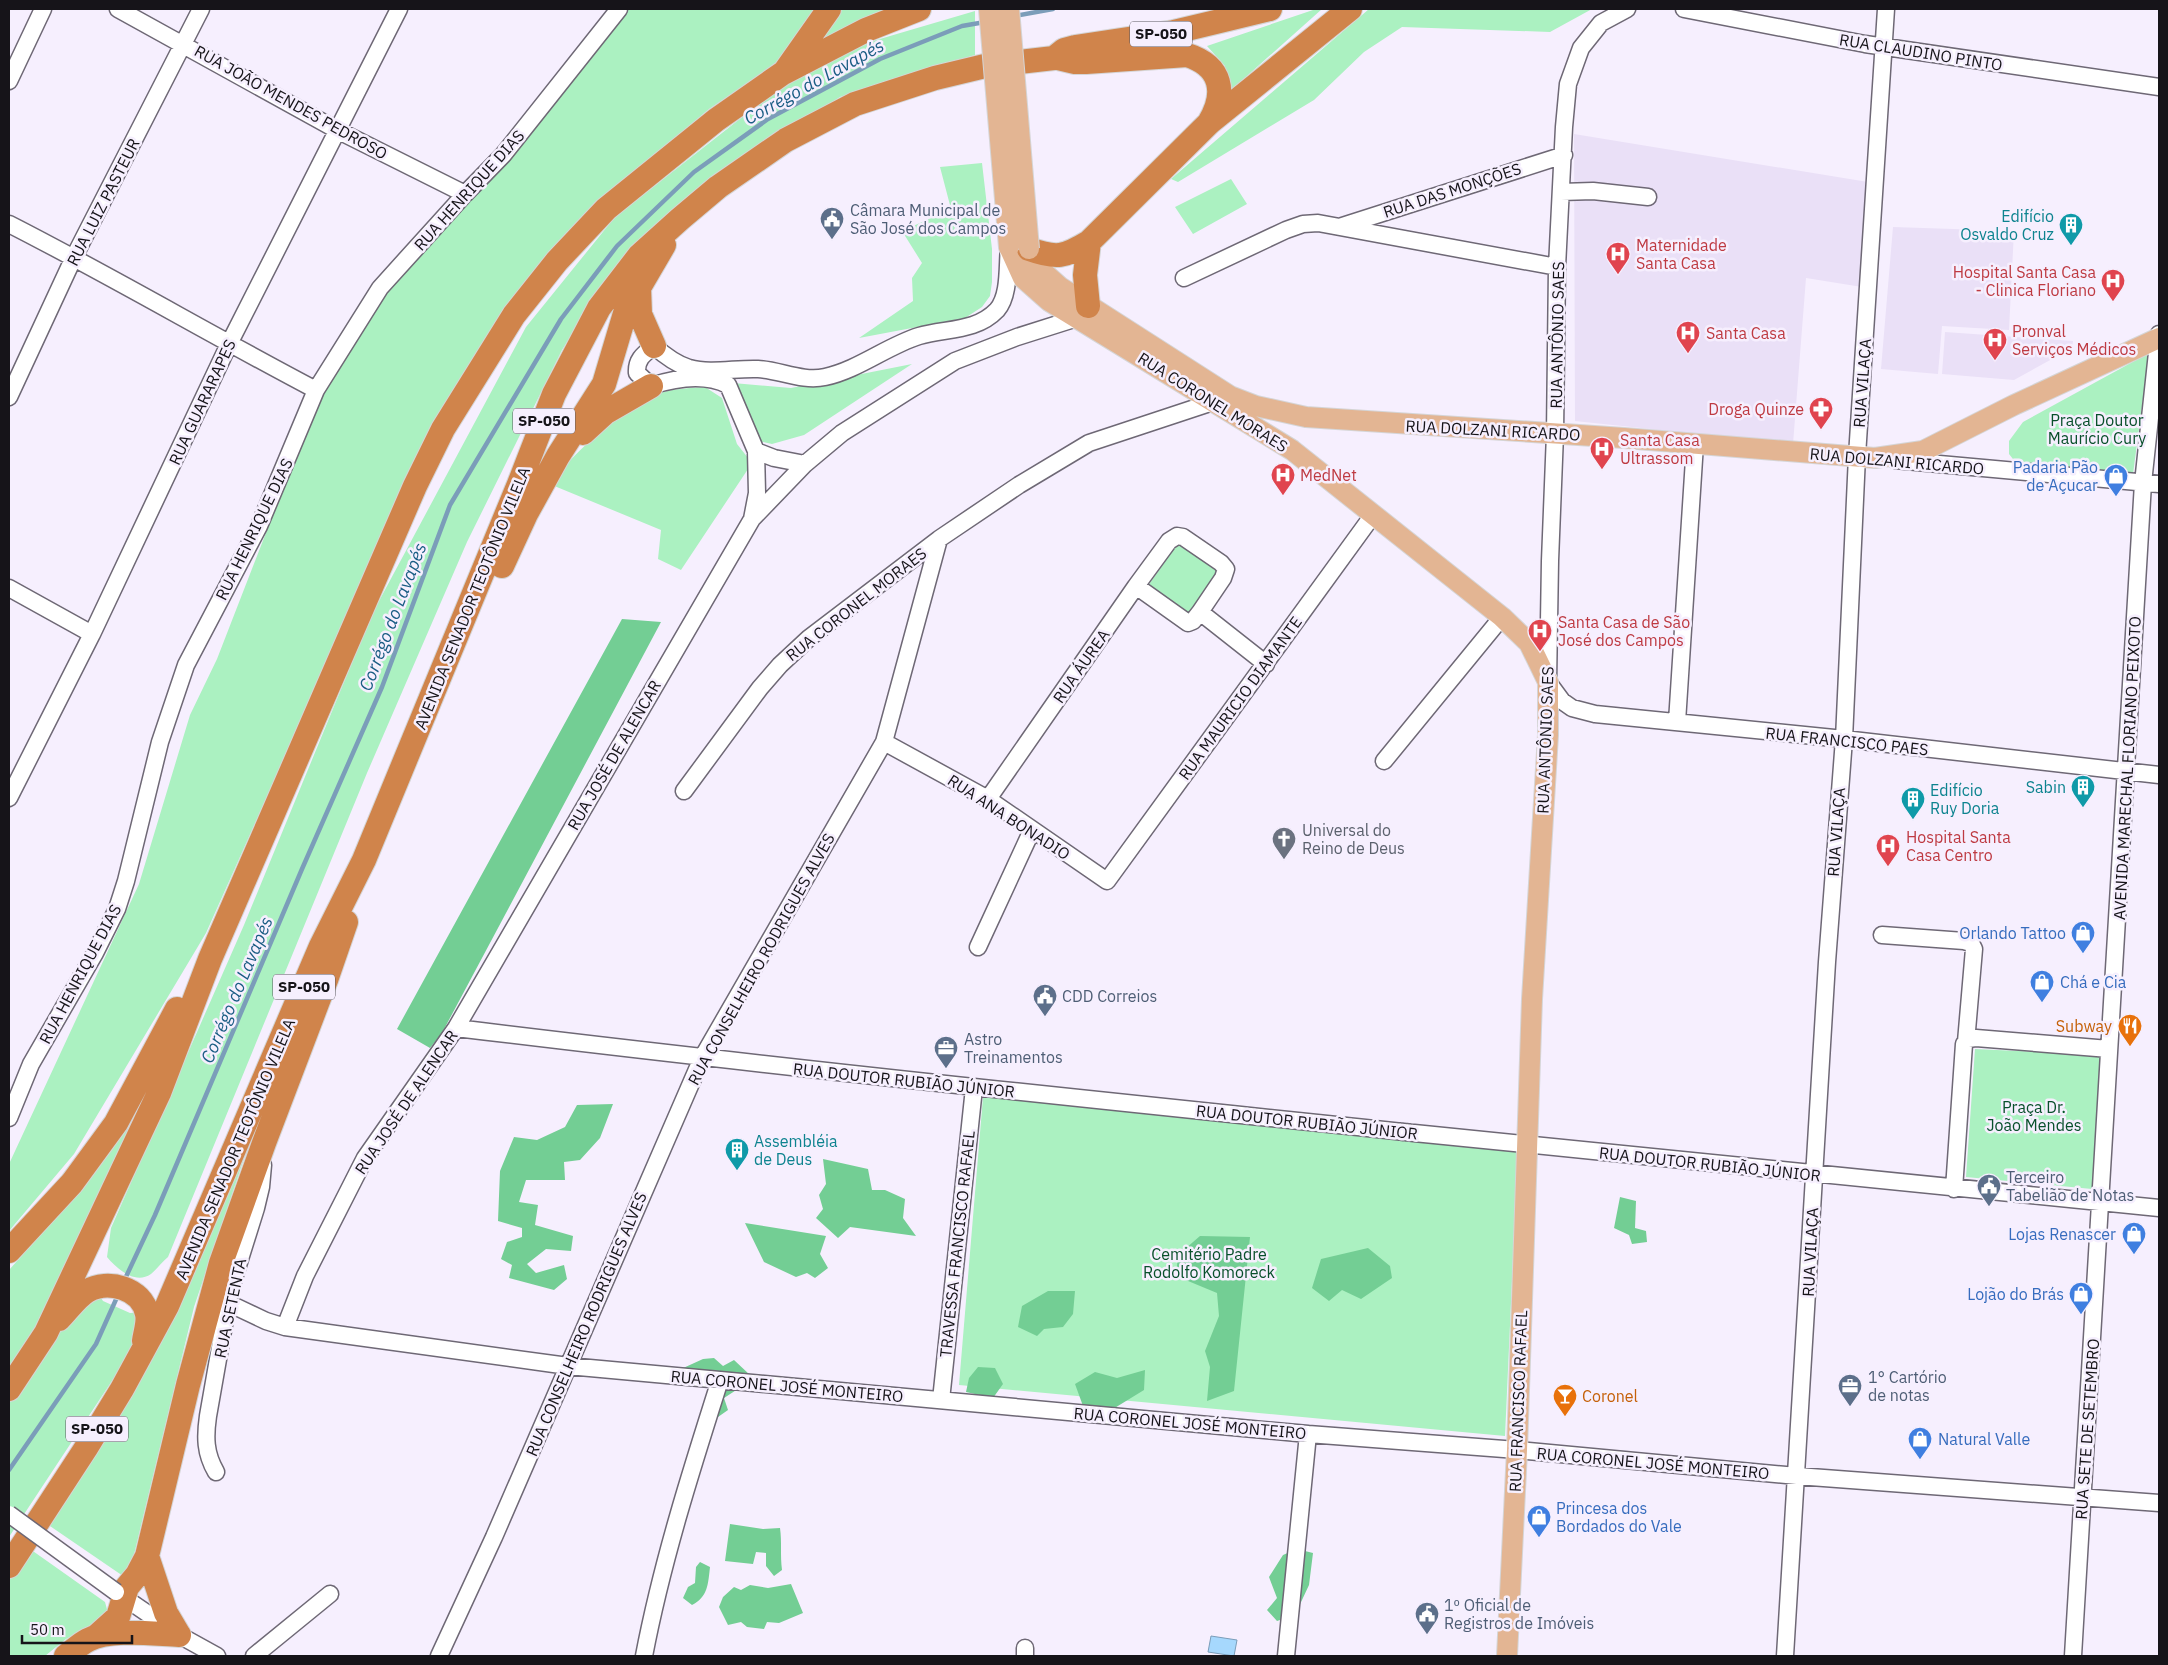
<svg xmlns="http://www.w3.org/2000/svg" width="2168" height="1665" font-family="'IBM Plex Sans',sans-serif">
<rect width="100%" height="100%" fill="#f6effe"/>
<path fill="#eae0f7" d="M1574,134L1868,182L1862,287L1806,278L1793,444L1575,421Z
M1893,227L2014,231L2009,330L1942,326L1938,374L1881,369Z
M1945,332L2073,341L2072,348L2014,380L1942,374Z"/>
<path fill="#abf1c1" d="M625,9H815L783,60L709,109L601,201L511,315L357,595L206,933L74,1154L9,1231V1164L139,884L190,715L217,659L321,391L385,291Z
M837,9H890L822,45Z
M1316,9H1322L1220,100L1225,66L1207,46Z
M1369,9H1592L1550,32L1402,27L1364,52L1314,100L1178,182L1171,179Z
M975,11V55L840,97L712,182L595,297L562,350L467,542L367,773L168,1257C162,1262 157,1269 151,1274C135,1285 117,1269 107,1257L111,1228L244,925L372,614L526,327L615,217L787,82L873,41Z
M982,163L992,249V282L990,296L982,307L965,318L859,338L913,301L912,278L922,263L902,231L951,209L940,167Z
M1231,179L1247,204L1193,234L1175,207Z
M2149,353L2133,474L2017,464L2009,454V441L2023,422Z
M912,364L804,435L772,444L758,441L733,383L791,388Z
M705,387L722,398L737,444L752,463L681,570L658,559L661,530L552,485C567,457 623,409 652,396C668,389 688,388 705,387Z
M1179,542L1219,569L1187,616L1147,587Z
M1975,1049L2101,1055L2092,1189L1966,1177Z
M273,1073L194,1307L131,1567L123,1576L47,1524Z
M983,1097L1518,1148L1505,1436L959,1385Z
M140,1110L37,1326L9,1370V1270L78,1193Z
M90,1280L103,1301L130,1313L158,1311L9,1537V1397Z
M30,1549L105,1602L108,1613L95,1624L66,1639L45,1656H9V1578Z"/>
<path fill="#73ce94" d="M622,619L661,622L442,1033L430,1048L397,1029Z
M613,1104L600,1138L580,1160L564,1162L565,1180H526L519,1202L538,1205L535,1225L573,1236L571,1251L546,1249L527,1264L536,1273L564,1265L567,1279L554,1290L509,1278L512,1265L501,1259L507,1242L522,1237V1228L498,1221L500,1171L514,1137L537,1140L565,1127L577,1105Z
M823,1159L868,1169L872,1190H885L905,1199L903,1218L916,1236L850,1227L838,1238L816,1218L823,1209L819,1195L826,1184Z
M1620,1197L1636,1201L1635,1228L1646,1231L1647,1242L1632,1244L1629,1235L1614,1228Z
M745,1223L826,1236L820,1254L828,1268L815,1278L807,1273L796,1277L764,1262Z
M1200,1236L1250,1237L1234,1391L1207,1401L1210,1367L1205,1351L1219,1316L1217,1293L1176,1276L1178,1255Z
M1368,1248L1390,1266L1392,1278L1361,1299L1342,1290L1329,1301L1312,1288L1321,1259Z
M1048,1291H1075L1073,1314L1063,1327L1044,1329L1037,1336L1018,1327L1022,1306Z
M714,1358L723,1366L734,1360L750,1375L744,1385L724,1398L728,1410L718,1417L708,1412L715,1386L681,1369L703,1359Z
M978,1367L995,1368L1003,1384L993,1398L966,1392L969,1378Z
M1145,1370L1144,1390L1113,1409L1083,1406L1075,1384L1095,1372L1117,1378Z
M730,1524L763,1529L780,1528C782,1542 780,1555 782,1570L774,1576L766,1566V1553L756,1552L753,1564L725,1561Z
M1297,1549L1313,1553L1309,1585L1295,1615L1277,1621L1267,1610L1277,1598L1269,1577L1283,1555Z
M700,1562L710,1567C708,1584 708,1597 692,1605L683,1598L688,1587L695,1583L696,1567Z
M791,1584L803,1613L779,1623L767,1622L764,1629L747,1627L741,1622L728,1625L719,1607L723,1597L734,1587L741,1590L750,1585L768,1588Z"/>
<path fill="#a6d8fd" stroke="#7b9db9" d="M1211,1636L1237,1640L1234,1656L1208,1652Z"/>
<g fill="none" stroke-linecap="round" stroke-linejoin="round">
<path stroke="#7b9db9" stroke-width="4.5" d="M1015,16L1053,9
M124,1281L155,1215L302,869L382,687L450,505L561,319L617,246L694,172L768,119L880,59L962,26L985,22
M9,1470L96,1344L118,1295"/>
<defs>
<path id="minor" d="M118,9L337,130L465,194
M1627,9L1601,23L1581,48L1568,84L1564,127L1557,267L1555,434L1550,561L1548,682L1562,701L1572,708L1595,714L1844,739L2159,775
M1684,9L1865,44L2159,87
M9,81L43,9
M1561,192L1593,191L1648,197
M9,224C113,277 213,336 316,390
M1342,226L1564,155
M1184,278L1286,230L1303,224L1318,223L1557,267
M9,397L74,257L201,9
M756,451L774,458L805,464
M1895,460L2159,484
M752,519L757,493L756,451L728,385C704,373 676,378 651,386L637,373C636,359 644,354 654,346C664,355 676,364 689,368C711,374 735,368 758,369C780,370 802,382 825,377C858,370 887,346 919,336C946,328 976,332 997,310C1010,295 1007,266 1009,247
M1136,586L1188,623L1193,621L1200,612L1266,664
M9,588L92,634
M1677,722L1695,444
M884,742L988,799L1107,881L1373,515
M1384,761L1502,617
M684,791L760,688L780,665L809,638L939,539L1019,485L1089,443L1213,402
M9,798L92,634L229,344L399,9
M988,799L1136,586L1169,541L1177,536L1183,537L1221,563L1226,569L1223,578L1200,612
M1882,935L1964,941L1971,943L1974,949L1966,1042
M978,947L1032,830
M456,1028C775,1067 1095,1100 1414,1133C1663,1159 1911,1185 2159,1208
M9,1118L31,1064L95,953L117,909L126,881L160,742L186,665L259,526L316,390L380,288L465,194L503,155L619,9
M1954,1189L1964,1044L1968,1039L1976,1038L2109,1049
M228,1303L266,1321L285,1327L568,1366L1308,1434L1517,1450L1797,1476L2159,1503
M285,1327L305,1276L365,1158L456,1028L752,519L805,464L842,433L955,361L1017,337L1077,318
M941,1400L974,1088
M216,1472C205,1453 205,1437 208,1416L230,1291L256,1208L261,1187L263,1165
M116,1592L179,1635L217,1656
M254,1656L330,1594
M439,1656L494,1537L702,1058L884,742L939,539
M644,1656C662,1562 691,1471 720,1380
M1025,1656V1648
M1286,1656L1308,1434
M1785,1656L1827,962L1844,739L1857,456L1886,9
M2073,1656L2143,483L2159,334"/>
<path id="major" d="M1009,247L1023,278L1049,301L1292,450L1502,617L1529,643L1548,682V735L1532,999L1517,1450L1507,1656
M1029,249L1042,271L1060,287L1230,396L1256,406L1306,417L1624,438L1875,458L1923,451L2014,405L2159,338"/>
<path id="highway" d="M1058,58L1075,62H1086L1187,55C1222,66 1227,93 1209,123
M786,70L829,9
M1029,249C1057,259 1064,257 1089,242L1209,123L1350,9
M639,287L640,314L654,346
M1088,306L1085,275L1089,242
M583,433L606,412L651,386
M502,566L526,514L558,456L604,384L626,310L664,245
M9,1251L72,1183L116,1123L177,1009
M59,1319C68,1310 77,1297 87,1291C108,1279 142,1288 147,1314C149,1322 145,1333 144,1341
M9,1389L46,1333L159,1093L210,959L415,486L443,429L514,315L557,261L606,209L716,120L783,73L866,30L919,9
M147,1556L166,1613L179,1635
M9,1566L86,1448L122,1389L167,1306L321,946L364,860L519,484L554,394L599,308L639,256L680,219L718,187L786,140L855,104L935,78L985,66L1054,58L1064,50L1075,47L1174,32L1270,9
M98,1635L118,1617L127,1587L137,1575L147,1556L188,1385L221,1263L264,1143L326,980L346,922
M66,1656C73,1651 80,1644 88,1640C110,1628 154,1634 179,1635"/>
</defs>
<use href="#minor" stroke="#6e6875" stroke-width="19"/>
<use href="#major" stroke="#d5d5d6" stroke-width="22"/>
<use href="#highway" stroke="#d5d5d6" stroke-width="26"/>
<use href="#minor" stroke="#fff" stroke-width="16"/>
<use href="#major" stroke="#e3b593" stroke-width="20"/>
<use href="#highway" stroke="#d0844b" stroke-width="24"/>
<defs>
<path id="minor-bridge" d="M9,1514L116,1592"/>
<path id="major-bridge" d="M989,9L1009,247
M1009,9L1029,249"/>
</defs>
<use href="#minor-bridge" stroke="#6e6875" stroke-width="19" stroke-linecap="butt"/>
<use href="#major-bridge" stroke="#d5d5d6" stroke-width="22" stroke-linecap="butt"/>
<use href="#minor-bridge" stroke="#fff" stroke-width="16"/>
<use href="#major-bridge" stroke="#e3b593" stroke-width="20"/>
</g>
<defs>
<symbol id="civic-pin" viewBox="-11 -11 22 30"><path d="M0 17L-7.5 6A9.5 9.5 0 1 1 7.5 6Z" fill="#5c6f8a" stroke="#f6effe"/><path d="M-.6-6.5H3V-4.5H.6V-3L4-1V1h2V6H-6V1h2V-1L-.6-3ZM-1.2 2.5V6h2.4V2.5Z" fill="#fff"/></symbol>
<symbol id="building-pin" viewBox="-11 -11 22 30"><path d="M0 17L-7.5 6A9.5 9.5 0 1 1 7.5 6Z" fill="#0f9aa8" stroke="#f6effe"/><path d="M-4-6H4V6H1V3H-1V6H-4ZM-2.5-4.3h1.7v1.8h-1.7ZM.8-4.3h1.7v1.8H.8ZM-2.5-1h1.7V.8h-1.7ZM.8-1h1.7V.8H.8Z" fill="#fff"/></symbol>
<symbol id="hospital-pin" viewBox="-11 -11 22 30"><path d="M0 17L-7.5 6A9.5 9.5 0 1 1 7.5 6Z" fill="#e0444e" stroke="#f6effe"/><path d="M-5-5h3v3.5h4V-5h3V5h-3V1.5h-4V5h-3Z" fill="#fff"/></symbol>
<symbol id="pharmacy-pin" viewBox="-11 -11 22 30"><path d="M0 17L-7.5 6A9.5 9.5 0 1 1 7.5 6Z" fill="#e0444e" stroke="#f6effe"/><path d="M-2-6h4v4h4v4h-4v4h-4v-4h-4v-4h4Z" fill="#fff"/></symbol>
<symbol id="shop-pin" viewBox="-11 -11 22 30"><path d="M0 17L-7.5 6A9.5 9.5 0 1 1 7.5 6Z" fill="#3f7fe0" stroke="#f6effe"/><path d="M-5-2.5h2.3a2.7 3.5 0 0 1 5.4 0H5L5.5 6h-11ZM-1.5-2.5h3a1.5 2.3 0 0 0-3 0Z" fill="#fff"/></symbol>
<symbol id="church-pin" viewBox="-11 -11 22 30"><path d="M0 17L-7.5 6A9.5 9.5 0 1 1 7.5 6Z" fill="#6b7280" stroke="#f6effe"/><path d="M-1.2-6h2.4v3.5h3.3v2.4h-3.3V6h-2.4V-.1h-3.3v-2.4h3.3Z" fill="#fff"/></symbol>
<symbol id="restaurant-pin" viewBox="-11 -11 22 30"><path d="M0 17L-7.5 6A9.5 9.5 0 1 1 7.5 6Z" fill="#e8710a" stroke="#f6effe"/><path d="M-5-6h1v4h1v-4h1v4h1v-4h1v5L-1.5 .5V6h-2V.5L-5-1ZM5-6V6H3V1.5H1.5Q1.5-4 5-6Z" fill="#fff"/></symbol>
<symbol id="office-pin" viewBox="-11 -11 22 30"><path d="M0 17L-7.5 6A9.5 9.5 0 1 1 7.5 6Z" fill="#5c6f8a" stroke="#f6effe"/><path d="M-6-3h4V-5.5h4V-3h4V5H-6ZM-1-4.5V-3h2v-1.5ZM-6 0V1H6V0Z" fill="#fff"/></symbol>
<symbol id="bar-pin" viewBox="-11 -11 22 30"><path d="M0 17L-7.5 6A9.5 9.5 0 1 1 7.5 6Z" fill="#e8710a" stroke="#f6effe"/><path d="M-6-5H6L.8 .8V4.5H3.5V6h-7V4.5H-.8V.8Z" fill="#fff"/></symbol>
</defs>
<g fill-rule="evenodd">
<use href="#civic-pin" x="818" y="205" width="28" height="38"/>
<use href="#building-pin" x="2057" y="211" width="28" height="38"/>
<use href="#hospital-pin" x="1604" y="240" width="28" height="38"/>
<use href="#hospital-pin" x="2099" y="267" width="28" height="38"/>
<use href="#hospital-pin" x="1674" y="319" width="28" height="38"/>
<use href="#hospital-pin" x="1981" y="326" width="28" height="38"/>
<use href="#pharmacy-pin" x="1807" y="395" width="28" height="38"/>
<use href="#hospital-pin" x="1588" y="435" width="28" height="38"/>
<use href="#hospital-pin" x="1269" y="461" width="28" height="38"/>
<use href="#shop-pin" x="2102" y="462" width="28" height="38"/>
<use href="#hospital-pin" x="1526" y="617" width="28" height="38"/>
<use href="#building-pin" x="2069" y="773" width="28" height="38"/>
<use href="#building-pin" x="1899" y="785" width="28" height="38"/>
<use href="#church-pin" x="1270" y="825" width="28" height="38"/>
<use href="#hospital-pin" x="1874" y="832" width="28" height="38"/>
<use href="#shop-pin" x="2069" y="919" width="28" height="38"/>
<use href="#shop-pin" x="2028" y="968" width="28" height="38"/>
<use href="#civic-pin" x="1031" y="982" width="28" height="38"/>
<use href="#restaurant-pin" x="2116" y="1012" width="28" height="38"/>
<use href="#office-pin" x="932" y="1034" width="28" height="38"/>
<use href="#building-pin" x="723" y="1136" width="28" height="38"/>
<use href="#civic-pin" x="1975" y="1172" width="28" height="38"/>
<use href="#shop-pin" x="2120" y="1220" width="28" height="38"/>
<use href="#shop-pin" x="2067" y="1280" width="28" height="38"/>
<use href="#office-pin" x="1836" y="1372" width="28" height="38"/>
<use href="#bar-pin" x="1551" y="1382" width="28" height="38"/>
<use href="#shop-pin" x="1906" y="1425" width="28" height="38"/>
<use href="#shop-pin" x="1525" y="1503" width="28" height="38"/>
<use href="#civic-pin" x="1413" y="1600" width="28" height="38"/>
</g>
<g text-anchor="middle" stroke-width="5" stroke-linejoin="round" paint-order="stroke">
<g fill="#f6effe" stroke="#59565e" stroke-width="1">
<rect x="1130" y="21.5" width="62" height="25" rx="4"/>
<rect x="513" y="408.5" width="62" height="25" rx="4"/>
<rect x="273" y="974.5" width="62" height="25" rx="4"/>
<rect x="66" y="1416.5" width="62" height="25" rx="4"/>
</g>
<g font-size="15" font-weight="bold" fill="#161419">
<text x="1161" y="39">SP-050</text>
<text x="544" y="426">SP-050</text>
<text x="304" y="992">SP-050</text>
<text x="97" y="1434">SP-050</text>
</g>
<g font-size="16" fill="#161419" stroke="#f6effe">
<text transform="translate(1921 52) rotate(9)" y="6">RUA CLAUDINO PINTO</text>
<text transform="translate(291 102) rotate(29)" y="6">RUA JOÃO MENDES PEDROSO</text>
<text transform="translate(469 190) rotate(-48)" y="6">RUA HENRIQUE DIAS</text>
<text transform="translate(1452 190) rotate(-18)" y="6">RUA DAS MONÇÕES</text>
<text transform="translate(103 202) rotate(-63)" y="6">RUA LUIZ PASTEUR</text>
<text transform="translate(1557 335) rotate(-89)" y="6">RUA ANTÔNIO SAES</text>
<text transform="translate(1862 383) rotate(-86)" y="6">RUA VILAÇA</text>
<text transform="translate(202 402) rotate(-65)" y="6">RUA GUARARAPES</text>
<text transform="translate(1213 402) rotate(32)" y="6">RUA CORONEL MORAES</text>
<text transform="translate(1493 430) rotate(3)" y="6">RUA DOLZANI RICARDO</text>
<text transform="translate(1897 461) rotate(5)" y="6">RUA DOLZANI RICARDO</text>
<text transform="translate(254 529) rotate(-64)" y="6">RUA HENRIQUE DIAS</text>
<text transform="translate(472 598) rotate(-68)" y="6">AVENIDA SENADOR TEOTÔNIO VILELA</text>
<text transform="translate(856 604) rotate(-38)" y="6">RUA CORONEL MORAES</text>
<text transform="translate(1081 666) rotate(-55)" y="6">RUA ÁUREA</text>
<text transform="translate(1240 698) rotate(-54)" y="6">RUA MAURICIO DIAMANTE</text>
<text transform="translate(1545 740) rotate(-88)" y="6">RUA ANTÔNIO SAES</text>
<text transform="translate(1847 741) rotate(6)" y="6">RUA FRANCISCO PAES</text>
<text transform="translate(614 755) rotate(-60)" y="6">RUA JOSÉ DE ALENCAR</text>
<text transform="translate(2127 768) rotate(-87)" y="6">AVENIDA MARECHAL FLORIANO PEIXOTO</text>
<text transform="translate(1009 817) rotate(33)" y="6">RUA ANA BONADIO</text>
<text transform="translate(1836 832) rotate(-86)" y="6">RUA VILAÇA</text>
<text transform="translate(761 959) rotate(-61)" y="6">RUA CONSELHEIRO RODRIGUES ALVES</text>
<text transform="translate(80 974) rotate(-62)" y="6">RUA HENRIQUE DIAS</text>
<text transform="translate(904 1080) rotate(6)" y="6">RUA DOUTOR RUBIÃO JÚNIOR</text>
<text transform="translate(406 1102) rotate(-56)" y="6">RUA JOSÉ DE ALENCAR</text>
<text transform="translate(1307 1122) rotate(6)" y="6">RUA DOUTOR RUBIÃO JÚNIOR</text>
<text transform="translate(235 1149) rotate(-67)" y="6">AVENIDA SENADOR TEOTÔNIO VILELA</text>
<text transform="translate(1710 1164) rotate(6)" y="6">RUA DOUTOR RUBIÃO JÚNIOR</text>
<text transform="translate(957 1244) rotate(-84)" y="6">TRAVESSA FRANCISCO RAFAEL</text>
<text transform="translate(1810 1252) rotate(-87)" y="6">RUA VILAÇA</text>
<text transform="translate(230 1308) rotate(-78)" y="6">RUA SETENTA</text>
<text transform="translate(586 1324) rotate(-67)" y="6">RUA CONSELHEIRO RODRIGUES ALVES</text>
<text transform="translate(787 1386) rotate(5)" y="6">RUA CORONEL JOSÉ MONTEIRO</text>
<text transform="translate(1518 1401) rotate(-88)" y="6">RUA FRANCISCO RAFAEL</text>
<text transform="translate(1190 1423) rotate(5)" y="6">RUA CORONEL JOSÉ MONTEIRO</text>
<text transform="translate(2087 1429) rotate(-86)" y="6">RUA SETE DE SETEMBRO</text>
<text transform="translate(1653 1463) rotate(5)" y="6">RUA CORONEL JOSÉ MONTEIRO</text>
</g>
<g font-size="16" fill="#4e5e75" stroke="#f6effe" text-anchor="start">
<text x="850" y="216">Câmara Municipal de<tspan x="850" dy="18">São José dos Campos</tspan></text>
<text x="1062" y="1002">CDD Correios</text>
<text x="964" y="1045">Astro<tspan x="964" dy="18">Treinamentos</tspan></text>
<text x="2006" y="1183">Terceiro<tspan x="2006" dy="18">Tabelião de Notas</tspan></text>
<text x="1868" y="1383">1° Cartório<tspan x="1868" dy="18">de notas</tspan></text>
<text x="1444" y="1611">1º Oficial de<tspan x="1444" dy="18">Registros de Imóveis</tspan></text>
</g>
<g font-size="16" fill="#0d838f" stroke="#f6effe" text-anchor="end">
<text x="2054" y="222">Edifício<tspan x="2054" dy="18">Osvaldo Cruz</tspan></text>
<text x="2066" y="793">Sabin</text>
<text x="1930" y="796" text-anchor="start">Edifício<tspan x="1930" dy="18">Ruy Doria</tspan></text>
<text x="754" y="1147" text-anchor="start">Assembléia<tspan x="754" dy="18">de Deus</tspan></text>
</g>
<g font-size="16" fill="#be3a42" stroke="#f6effe" text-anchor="start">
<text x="1636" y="251">Maternidade<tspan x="1636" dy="18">Santa Casa</tspan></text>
<text x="2096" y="278" text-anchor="end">Hospital Santa Casa<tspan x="2096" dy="18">- Clinica Floriano</tspan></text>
<text x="2012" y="337">Pronval<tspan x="2012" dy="18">Serviços Médicos</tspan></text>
<text x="1706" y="339">Santa Casa</text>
<text x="1804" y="415" text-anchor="end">Droga Quinze</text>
<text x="1620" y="446">Santa Casa<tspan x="1620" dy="18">Ultrassom</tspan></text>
<text x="1300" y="481">MedNet</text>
<text x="1558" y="628">Santa Casa de São<tspan x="1558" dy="18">José dos Campos</tspan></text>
<text x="1906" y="843">Hospital Santa<tspan x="1906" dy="18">Casa Centro</tspan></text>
</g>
<g font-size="16" fill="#08502b" stroke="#f6effe">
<text x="2097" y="426">Praça Doutor<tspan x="2097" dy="18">Maurício Cury</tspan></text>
<text x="2034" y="1113">Praça Dr.<tspan x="2034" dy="18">João Mendes</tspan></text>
<text x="1209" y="1260">Cemitério Padre<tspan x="1209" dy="18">Rodolfo Komoreck</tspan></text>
</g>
<g font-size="16" fill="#366cbe" stroke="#f6effe" text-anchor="end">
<text x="2098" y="473">Padaria Pão<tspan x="2098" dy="18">de Açucar</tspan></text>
<text x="2066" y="939">Orlando Tattoo</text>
<text x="2060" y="988" text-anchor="start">Chá e Cia</text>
<text x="2116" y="1240">Lojas Renascer</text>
<text x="2064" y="1300">Lojão do Brás</text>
<text x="1938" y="1445" text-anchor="start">Natural Valle</text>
<text x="1556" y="1514" text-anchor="start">Princesa dos<tspan x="1556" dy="18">Bordados do Vale</tspan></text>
</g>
<g font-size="16" fill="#5b616d" stroke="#f6effe" text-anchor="start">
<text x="1302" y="836">Universal do<tspan x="1302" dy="18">Reino de Deus</tspan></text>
</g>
<g font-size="16" fill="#c56008" stroke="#f6effe" text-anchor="end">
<text x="2112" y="1032">Subway</text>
<text x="1582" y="1402" text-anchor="start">Coronel</text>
</g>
<g font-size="18" font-style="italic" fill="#1a5d84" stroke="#f6effe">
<text transform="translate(814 82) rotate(-29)" y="6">Corrégo do Lavapés</text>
<text transform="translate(393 617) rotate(-69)" y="6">Corrégo do Lavapés</text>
<text transform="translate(237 990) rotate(-67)" y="6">Corrégo do Lavapés</text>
</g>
</g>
<rect width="2168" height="1665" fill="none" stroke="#161419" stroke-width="20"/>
<path d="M22 1635v8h110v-8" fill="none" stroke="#161419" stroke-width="2.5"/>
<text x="30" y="1635" font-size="15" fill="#161419" stroke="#f6effe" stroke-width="4" paint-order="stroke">50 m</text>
</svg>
